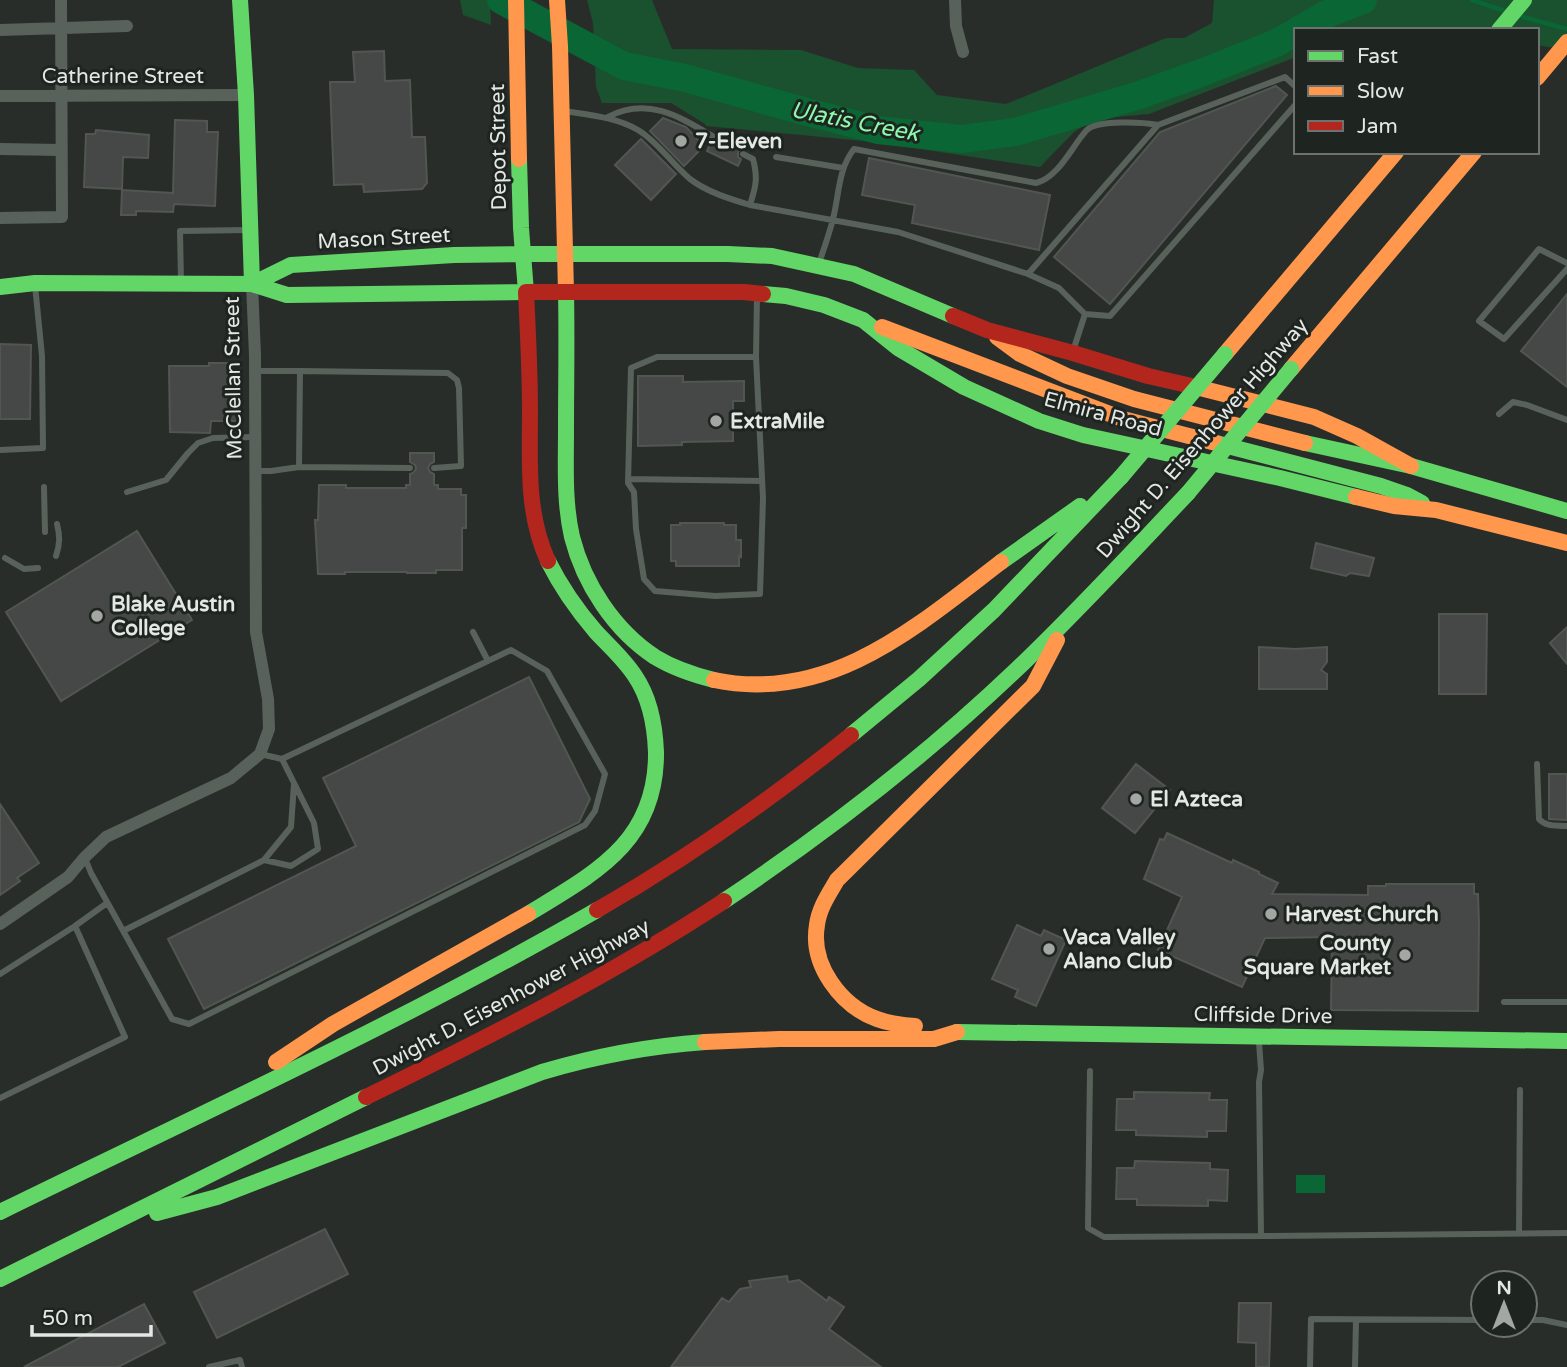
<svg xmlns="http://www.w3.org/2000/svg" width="1567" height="1367" font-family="'Varela Round',sans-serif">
<rect width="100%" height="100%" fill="#292d2a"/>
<path fill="#1a512e" d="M460,0H490L491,25L463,15Z
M587,0H652L672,49L801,50L858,68L914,70L937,95L1006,104L1166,38H1184L1212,23L1214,0H1567V50L1537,45V30H1453L1443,28L1440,30H1296V57L1149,114L1094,119L1074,132L1040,167L874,142L706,126L705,124L671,103H602L596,87L593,23Z"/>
<path fill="#0a6634" d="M1296,1175H1325V1193H1296Z"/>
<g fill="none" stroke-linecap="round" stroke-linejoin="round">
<path stroke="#0a6634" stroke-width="4.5" d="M1472,0L1505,11
M1520,16L1567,29"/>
<path stroke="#0a6634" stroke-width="28" d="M501,0L624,66L685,78L807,112L878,130L961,139L1015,132L1140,95L1206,71L1276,43L1296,32
M1299,30L1327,14L1363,0"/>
</g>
<path fill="#454846" stroke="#525653" stroke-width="2" d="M384,51L385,81L410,80L412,137H425L427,183L422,189L364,192L363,184L334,185L330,82H355L353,52Z
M1276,86L1287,95L1110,304L1054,257L1160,132Z
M663,118L686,127L704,146L684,166L650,131Z
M175,120L207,121V132H218L215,206L174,204L173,212L136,211V215H121L122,190L173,193Z
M96,130L149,135L148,158L123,157L122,189L84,187L86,134H95Z
M719,135L746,148L740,149L738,152V157L741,159L738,166L707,151L711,142L715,143L718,140Z
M641,139L676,174L651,200L615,165Z
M869,158L1050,195L1039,250L912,223L915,205L862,195Z
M1567,294V387L1521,351Z
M0,344L31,345L30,419H0Z
M209,363H240L238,421H211L210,433L170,432L169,366H209Z
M638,376H683V382L744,381V401H733V441L682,442V445L638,446Z
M410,453H434V462L430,464L428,468L430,472L434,474V485H438V489H461V495H466V528H462V570H436V573H407V572H345V574H318L315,520H318L319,485H346V488H406V485H410V474L413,473L416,469L415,465L410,462Z
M680,523H724V525H736V540H741V557L739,556V566H676V561H671V525H680Z
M137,531L192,620L61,701L6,612Z
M1316,543L1374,558L1369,576L1350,573L1346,576L1311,568Z
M1439,614H1487L1486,694H1439Z
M1567,627V664L1550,643Z
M1259,647L1295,649L1327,647V662L1321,670L1327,674V689H1259Z
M529,677L590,799L579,822L204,1009L168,939L356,846L323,778Z
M1136,764L1170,790L1135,833L1102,808Z
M1549,774H1567V820L1549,819Z
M0,804L39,863L17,878L20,881L0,895Z
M1167,833L1232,863L1233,860L1259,872V874L1278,883L1272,894L1368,895V886H1386V884H1474V894H1478L1479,924L1478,1011L1331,1010L1332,937L1265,938L1242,987L1158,950L1182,897L1144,879L1160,839L1164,840Z
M1017,925L1041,936L1044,930L1066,940L1036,1006L1015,997L1018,990L992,979Z
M1134,1092L1210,1093L1209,1100H1227L1226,1131H1207V1137L1136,1135V1130H1116L1117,1099H1134Z
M1135,1161L1210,1163V1169L1228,1170L1227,1201L1208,1200V1206L1137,1205V1199H1116L1117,1168H1134Z
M325,1229L348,1274L217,1338L194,1292Z
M787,1276L788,1282L799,1280L827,1301L829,1297L844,1307L829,1329L881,1367H671L722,1298L729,1302L740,1289L751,1287L749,1281Z
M1239,1303H1271L1269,1367H1256V1343L1238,1342Z
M144,1304L165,1343L118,1367H24Z"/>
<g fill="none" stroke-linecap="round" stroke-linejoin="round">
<path stroke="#58625a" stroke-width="6" d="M564,111C589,115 615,117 638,130C658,142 672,164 690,179C707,192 730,199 750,205L898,232L1028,274L1059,288L1085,314L1074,348
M608,117C648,96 680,117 714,137
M743,154L753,159C758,178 756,186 750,205
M776,157L843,168
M819,263C824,249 829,234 833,219C839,196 838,169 854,149L1036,183C1056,178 1069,153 1081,137C1084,134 1085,131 1088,129C1100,120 1143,122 1158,125
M1567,263L1539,249L1479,321L1504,339L1567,269
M1028,274L1158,125L1285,77L1296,87
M181,282L180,231L248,230
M1085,314L1110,316L1296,104
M756,357L763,498L760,594L715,596L655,591L644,579L636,529L634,492L628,483L631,368L657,357H756L757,295
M256,371H300
M1499,414L1513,402L1527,405L1567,420
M0,450L43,448L42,356L35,285
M410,468L299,467L300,371L448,373L457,380L459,388L461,466L434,468
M256,471H271L299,467
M629,479L762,481
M44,487L45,532
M127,492L166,480L188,453L198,443L213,438L254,437
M56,556C60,544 60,536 57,524
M5,558L24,569L38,568
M473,632L488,661
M1537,764L1539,819C1546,827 1556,825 1567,826
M85,858L91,873L172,1019L189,1024L585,825L595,811L605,774L547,671L511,650L282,759L260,754
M264,860L291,827L294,784
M75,926L107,903
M123,931L264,860L291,866L318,849L314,823L282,759
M0,974L75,926L125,1037L0,1098
M1504,1002H1567
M1259,1042L1261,1070L1259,1082L1261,1236L1567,1233
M1090,1071L1088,1228L1104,1237L1261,1236
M1519,1233L1520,1090
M1525,1320H1543L1567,1325
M209,1367L240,1360L242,1367
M1310,1367L1311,1319L1483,1320
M1355,1367L1356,1320"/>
<path stroke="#58625a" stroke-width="12" d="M955,0L956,26L963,52
M0,30L127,26
M0,96L246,95
M0,149L61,150
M0,218L62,217L61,0
M0,924L68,877L84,858L106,837L231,778L260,754L269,729L268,699L256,632L255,355L252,284"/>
<path stroke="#63d668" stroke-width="16" d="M240,0L246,95L252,284
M1499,30L1524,0
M523,254H728L772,256L854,274L953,316
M252,284L291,265L454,255L523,254
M0,287L35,283L252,284L287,295L526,292L521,228L519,159
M566,292C567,338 566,384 566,430C566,466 564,502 572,537C584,584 614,630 655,657C673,668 694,675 714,680
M763,294L786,296L824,305L863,320L898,348L964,387L1039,421L1083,435L1280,478L1356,497
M1216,443L1381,486L1407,495L1422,503
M1305,443L1411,466L1567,511
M1001,562L1080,506
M851,735L919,679L994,610L1121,477
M724,901C827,832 927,755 1017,669C1076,613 1132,552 1188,493
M528,914C595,873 657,842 656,752C655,726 650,698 635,676C624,659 609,646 596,632C577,610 561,587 548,561
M957,1032L1567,1041
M0,1212C200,1114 404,1021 597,910
M157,1213L217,1197L542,1072C596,1056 649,1046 705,1042
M0,1279L366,1097"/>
<path stroke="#ff974d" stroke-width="16" d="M516,0L519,159
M557,0L560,46L566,292
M1537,78L1567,42
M882,327L1123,419L1216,443
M997,337L1020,354L1067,376L1134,399L1305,443
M1225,354L1396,152
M1291,369L1474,152
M1196,387L1314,417L1357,436L1411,466
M1356,497L1394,506L1436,510L1567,543
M714,680C829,704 916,627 1001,562
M915,1026C902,1025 890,1024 877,1019C841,1006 810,965 817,925C819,908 829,894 837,880L1033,686L1057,640
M705,1042L779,1039H934L957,1032
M276,1062L333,1024L528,914"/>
<path stroke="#b3261e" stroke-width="16" d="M526,292H744L763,294
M526,292C528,332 530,372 530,411C530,463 526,513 548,561
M953,316L987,330L1073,353L1148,376L1196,387
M597,910C686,859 771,799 851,735
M366,1097C488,1037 610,976 724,901"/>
<path stroke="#63d668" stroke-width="16" d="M1121,477L1225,354
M1188,493L1291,369"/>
</g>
<g fill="#a3a7a4" stroke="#1e241f" stroke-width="2.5">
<circle cx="681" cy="141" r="7"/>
<circle cx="716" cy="421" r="7"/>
<circle cx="97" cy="616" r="7"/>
<circle cx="1136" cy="799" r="7"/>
<circle cx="1271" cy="914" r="7"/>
<circle cx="1049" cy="949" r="7"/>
<circle cx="1405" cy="955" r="7"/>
</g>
<g text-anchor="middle" stroke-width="6" stroke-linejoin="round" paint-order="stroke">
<g font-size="21" fill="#e4e8e5" stroke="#1e241f">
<text x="123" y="83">Catherine Street</text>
<text transform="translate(498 147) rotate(-91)" y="7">Depot Street</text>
<text transform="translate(384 238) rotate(-3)" y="7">Mason Street</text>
<text transform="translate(233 378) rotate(-91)" y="7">McClellan Street</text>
<text transform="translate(1103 414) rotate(15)" y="7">Elmira Road</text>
<text transform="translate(1202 438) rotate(-49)" y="7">Dwight D. Eisenhower Highway</text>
<text transform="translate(511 997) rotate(-28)" y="7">Dwight D. Eisenhower Highway</text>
<text transform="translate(1263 1015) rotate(1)" y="7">Cliffside Drive</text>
</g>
<g font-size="21" font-weight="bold" fill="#e4e8e5" stroke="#1e241f" text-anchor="start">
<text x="695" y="148">7-Eleven</text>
<text x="730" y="428">ExtraMile</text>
<text x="111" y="611">Blake Austin<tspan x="111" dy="24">College</tspan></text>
<text x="1150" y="806">El Azteca</text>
<text x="1285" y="921">Harvest Church</text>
<text x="1063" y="944">Vaca Valley<tspan x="1063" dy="24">Alano Club</tspan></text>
<text x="1391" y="950" text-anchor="end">County<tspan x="1391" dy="24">Square Market</tspan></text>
</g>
<g font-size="23" font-style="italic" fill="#8bfbab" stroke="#1e241f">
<text transform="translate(855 121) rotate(11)" y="8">Ulatis Creek</text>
</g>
</g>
<rect x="1294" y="28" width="245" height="126" fill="#1e241f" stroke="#6d726e" stroke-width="2"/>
<rect x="1308" y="51" width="35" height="10" fill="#63d668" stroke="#6d726e" stroke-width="2"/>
<text x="1357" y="63" font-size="21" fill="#e4e8e5">Fast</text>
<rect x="1308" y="86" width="35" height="10" fill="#ff974d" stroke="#6d726e" stroke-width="2"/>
<text x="1357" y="98" font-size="21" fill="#e4e8e5">Slow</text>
<rect x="1308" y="121" width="35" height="10" fill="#b3261e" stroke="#6d726e" stroke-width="2"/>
<text x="1357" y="133" font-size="21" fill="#e4e8e5">Jam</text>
<g transform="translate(1504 1304)"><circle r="33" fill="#1e241f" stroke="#6d726e" stroke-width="2"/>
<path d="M0-5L12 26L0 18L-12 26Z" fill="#a3a7a4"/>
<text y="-10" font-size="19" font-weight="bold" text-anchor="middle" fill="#e4e8e5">N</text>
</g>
<path d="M32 1325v10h119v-10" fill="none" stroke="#e4e8e5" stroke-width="3.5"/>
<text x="42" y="1325" font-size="21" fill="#e4e8e5" stroke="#1e241f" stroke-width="5" paint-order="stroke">50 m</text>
</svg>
